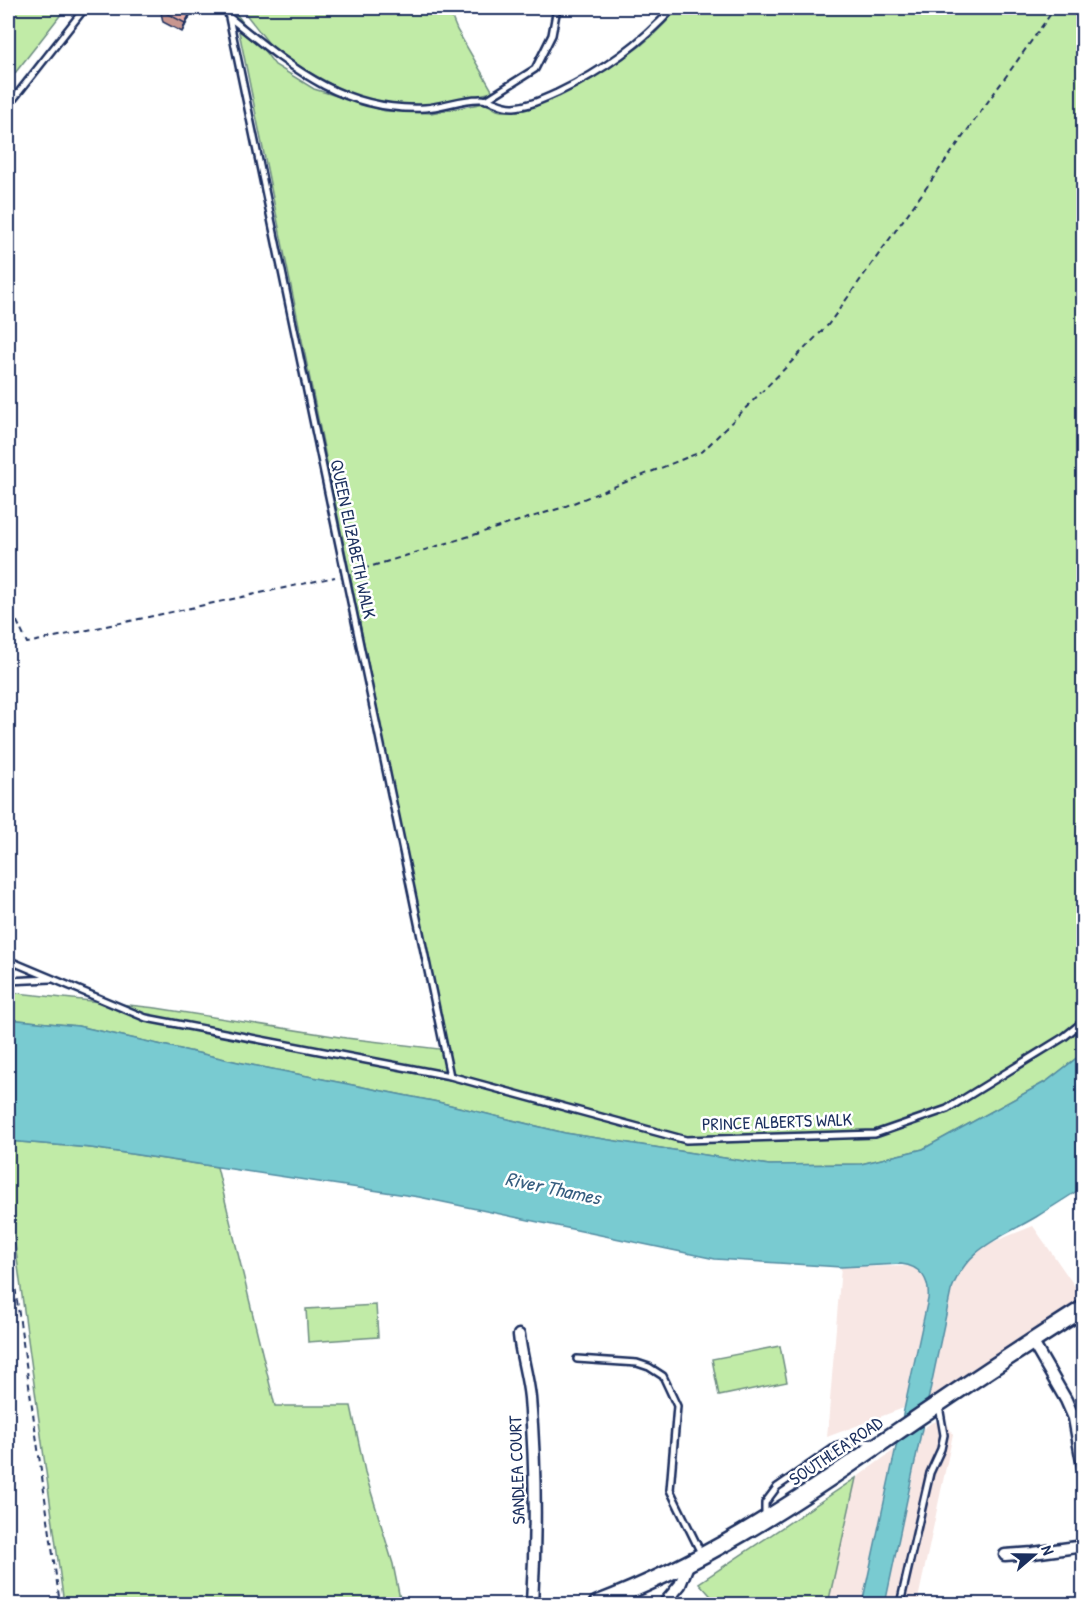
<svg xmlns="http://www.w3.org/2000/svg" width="1091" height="1612" font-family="'Patrick Hand',sans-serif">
<rect width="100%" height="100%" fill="#fff"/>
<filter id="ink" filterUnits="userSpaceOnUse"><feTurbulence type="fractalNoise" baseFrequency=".0167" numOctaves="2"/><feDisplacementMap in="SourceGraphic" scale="12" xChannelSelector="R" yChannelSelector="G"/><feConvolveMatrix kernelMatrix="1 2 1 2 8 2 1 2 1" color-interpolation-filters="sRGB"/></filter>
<g filter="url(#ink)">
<path fill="#f8e7e4" d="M1033,1226L1083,1298V1308L972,1382L827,1437L841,1267L918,1266L971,1251Z
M944,1419L953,1434L917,1604H828L856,1478L931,1423Z"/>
<path fill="#c1eba7" stroke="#6e8d82" stroke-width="1.5" d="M8,8H66L8,82Z
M241,8H448L457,30L493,92L431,105L390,104L351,95L305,70L274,50Z
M678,8H1083V1053L1047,1081L923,1149L861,1164L769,1165L565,1133L438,1102L247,1064L78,1026L8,1019V992L156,1008L346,1038L447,1050L235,12L275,65L314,89L385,111L431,113L485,103C488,105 493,108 497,110C522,119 601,73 624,58C643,45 664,26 678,8Z
M8,1141L91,1148L217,1167L275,1406H351L365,1472L393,1564L401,1604H64L9,1200H8Z
M376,1305L378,1337L308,1342L306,1309Z
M780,1346L787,1382L719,1396L712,1359Z
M856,1478L828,1604H718L699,1583Z"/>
<path fill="#79cbd1" stroke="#538da3" stroke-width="1.5" d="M8,1019L78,1026L247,1064L438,1102L565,1133L769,1165L861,1164L923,1149L1047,1081L1083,1053V1187C1068,1197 1052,1207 1036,1217C999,1239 967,1247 951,1291L885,1604H862L928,1299C930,1280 921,1266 901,1264L841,1267L715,1259L419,1197L91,1148L8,1141Z"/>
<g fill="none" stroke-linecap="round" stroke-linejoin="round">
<defs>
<path id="service" d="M227,8L450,1076
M229,17C290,66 341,112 425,108C443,107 461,99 479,99C491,98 501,108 514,107C529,106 543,99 557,93C601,72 640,45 673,8
M486,100L535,69L552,35L557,8
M8,106L85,8
M8,960L146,1018L450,1076L686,1140L875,1134L947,1109L1064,1037L1084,1021
M8,981L51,979
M577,1359L637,1363L649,1367L663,1376L677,1406L670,1490L701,1553
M765,1515V1503L777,1487L838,1445L854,1441L875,1443
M900,1604L930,1473L941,1449L944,1435L939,1406"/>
<path id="minor" d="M519,1335C521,1356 528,1377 530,1398C536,1467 536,1536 532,1604
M1032,1341L1066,1400L1074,1418L1084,1473
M1005,1555L1033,1553L1084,1546
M664,1604L680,1585L688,1565"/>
<path id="secondary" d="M597,1604C699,1565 789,1507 878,1445C946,1398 1015,1352 1084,1308"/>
</defs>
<use href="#service" stroke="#1b2f5e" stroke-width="10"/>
<use href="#minor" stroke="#1b2f5e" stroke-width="15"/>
<use href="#secondary" stroke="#1b2f5e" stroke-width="20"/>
<path stroke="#1b2f5e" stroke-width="2" stroke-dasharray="6 4.5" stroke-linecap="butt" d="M353,572L561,508L703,451L828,325L1055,8
M8,602L27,643L335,577
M8,1237L60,1604"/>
<use href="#service" stroke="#fff" stroke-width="5"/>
<use href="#minor" stroke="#fff" stroke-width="10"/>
<use href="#secondary" stroke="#fff" stroke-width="15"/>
</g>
<path fill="#c8968f" stroke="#1b2f5e" stroke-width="1.5" d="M160,8H194H192L189,18L182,32L163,22Z"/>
<path fill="#a37a74" stroke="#1b2f5e" stroke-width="1.5" d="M192,9L189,18L182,32L185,23Z"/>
<path fill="#e9aea6" stroke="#1b2f5e" stroke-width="1.5" d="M165,8H192V9L185,23L166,13Z"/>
</g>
<g text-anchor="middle" stroke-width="5" stroke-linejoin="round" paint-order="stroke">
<g font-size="18" fill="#1b2f5e" stroke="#fff">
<text transform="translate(353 539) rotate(78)" y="6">QUEEN ELIZABETH WALK</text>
<text transform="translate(777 1122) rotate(-2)" y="6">PRINCE ALBERTS WALK</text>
<text transform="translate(836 1451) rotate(-34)" y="6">SOUTHLEA ROAD</text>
<text transform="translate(517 1470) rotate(-92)" y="6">SANDLEA COURT</text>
</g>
<g font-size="20" font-style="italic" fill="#375e80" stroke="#fff">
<text transform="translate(553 1188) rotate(12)" y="7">River Thames</text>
</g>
</g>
<rect width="1091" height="1612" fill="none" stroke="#fff" stroke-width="30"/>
<rect x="15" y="15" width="1061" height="1582" fill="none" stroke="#1b2f5e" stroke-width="2" filter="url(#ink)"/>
<g transform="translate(1034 1555) rotate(70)" stroke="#ffffff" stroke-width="4.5" paint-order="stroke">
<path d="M0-4.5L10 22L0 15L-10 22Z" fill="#1b2f5e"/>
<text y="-9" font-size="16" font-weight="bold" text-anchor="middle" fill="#1b2f5e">N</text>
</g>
</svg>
